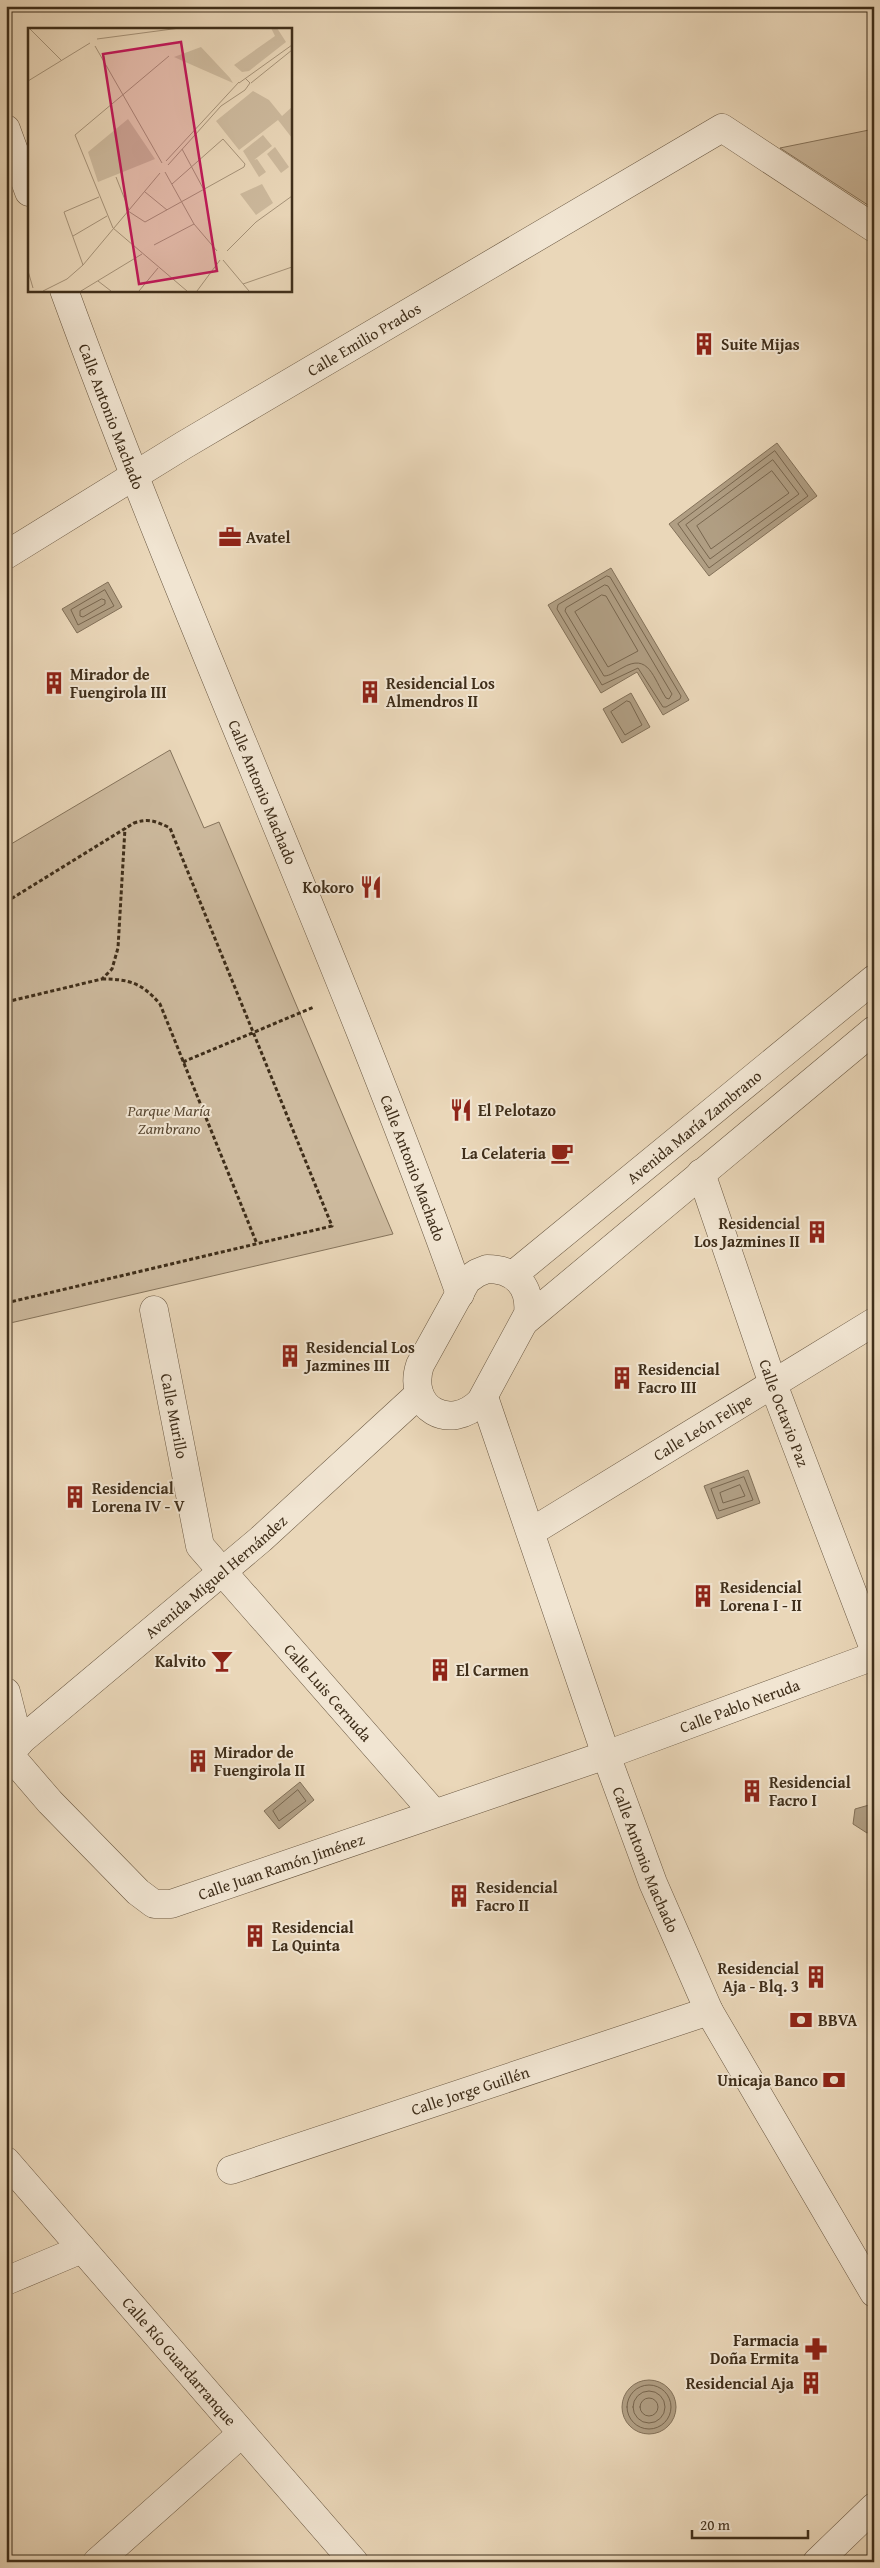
<svg xmlns="http://www.w3.org/2000/svg" width="880" height="2568" font-family="'Gentium Book Plus',serif">
<rect width="100%" height="100%" fill="#ead7b9"/>
<filter id="stains"><feTurbulence type="fractalNoise" baseFrequency=".004" numOctaves="4"/><feColorMatrix values="0 0 0 0 .2 0 0 0 0 .09 0 0 0 0 .02 0 0 0 .5 -.17"/></filter>
<radialGradient id="worn" r=".72"><stop offset=".6" stop-color="#630" stop-opacity="0"/><stop offset="1" stop-color="#630" stop-opacity=".3"/></radialGradient>
<path fill="#cdba9e" stroke="#86745c" d="M874,129V209L780,148Z
M170,750L204,828L219,822L393,1234L6,1324V847Z"/>
<path fill="#b09e83" stroke="#837159" d="M777,443L817,496L709,576L669,524Z
M611,568L689,700L663,715L637,672L601,693L548,605Z
M108,582L122,607L77,633L62,609Z
M631,693L650,727L622,743L603,709Z
M748,1470L760,1503L717,1519L704,1486Z
M300,1782L314,1800L279,1829L264,1811Z
M874,1798V1830L867,1833L853,1824L855,1809L869,1805Z
M622 2407a27 27 0 1 1 54 0a27 27 0 1 1-54 0Z"/>
<g fill="none" stroke-linecap="round" stroke-linejoin="round">
<path stroke="#78664e" stroke-width="1" d="M775,451L808,496L709,568L678,524Z
M773,460L799,494L710,559L686,525Z
M772,471L789,493L711,549L697,526Z
M607,576L610,577L681,696L680,699L666,707H663L638,668L602,685L557,609L558,605Z
M605,585L608,586L672,694L669,699L666,698C653,678 649,652 622,668C616,671 610,676 604,676L565,611L566,608Z
M105,590L114,606L78,625L71,610Z
M602,595L606,596L638,651L608,667L575,612Z
M102,599L105,600V604L83,617L80,616V611Z
M627,701L630,702L642,725L625,735L611,712Z
M744,1477L753,1500L719,1511L711,1489Z
M740,1485L745,1496L723,1503L720,1493Z
M298,1790L306,1801L279,1821L273,1811Z
M627 2407a22 22 0 1 1 44 0a22 22 0 1 1-44 0Z
M633 2407a16 16 0 1 1 32 0a16 16 0 1 1-32 0Z
M640 2407a9 9 0 1 1 18 0a9 9 0 1 1-18 0Z"/>
<defs>
<g id="street">
<path d="M6,129L29,192"/>
<path id="s1" d="M64,290C187,628 339,955 460,1294"/>
<path id="s2" d="M6,555L184,445L722,128L874,228"/>
<path id="s3" d="M701,1173L773,1384L874,1649"/>
<path d="M487,1269C515,1269 531,1286 528,1314L481,1401C450,1433 406,1408 420,1365L467,1280L477,1273Z"/>
<path id="s4" d="M513,1275L874,979"/>
<path id="s5" d="M154,1310L200,1546L434,1813"/>
<path d="M525,1321L874,1030"/>
<path id="s6" d="M484,1397L606,1755L653,1883L709,2011L874,2293"/>
<path id="s7" d="M531,1532L874,1322"/>
<path d="M6,1692L19,1743"/>
<path id="s8" d="M7,1752L50,1802L138,1892L154,1904H171L606,1755L874,1656"/>
<path id="s9" d="M6,1753L261,1539L419,1394"/>
<path id="s10" d="M6,2161L354,2562"/>
<path id="s11" d="M231,2170L709,2011"/>
<path d="M6,2281L82,2249"/>
<path d="M97,2562L241,2434"/>
<path d="M817,2562L874,2507"/>
</g>
</defs>
<use href="#street" stroke="#6a5842" stroke-width="29"/>
<path stroke="#3f2e1a" stroke-width="3" stroke-dasharray="4 2.5" stroke-linecap="butt" d="M6,902L134,823C148,818 156,821 170,828L332,1226L6,1303
M102,979C129,979 142,983 160,1004L257,1244
M6,1002L102,979L112,969L118,948L125,828
M183,1062L314,1007"/>
<use href="#street" stroke="#f1e5d2" stroke-width="28"/>
</g>
<defs>
<symbol id="building-bare" viewBox="-9 -9 18 18"><path d="M-4-6H4V6H1V3H-1V6H-4ZM-2.5-4.3h1.7v1.8h-1.7ZM.8-4.3h1.7v1.8H.8ZM-2.5-1h1.7V.8h-1.7ZM.8-1h1.7V.8H.8Z" fill="#8f2418" stroke="#f1e5d2" stroke-width="2.5" paint-order="stroke"/></symbol>
<symbol id="office-bare" viewBox="-9 -9 18 18"><path d="M-6-3h4V-5.5h4V-3h4V5H-6ZM-1-4.5V-3h2v-1.5ZM-6 0V1H6V0Z" fill="#8f2418" stroke="#f1e5d2" stroke-width="2.5" paint-order="stroke"/></symbol>
<symbol id="restaurant-bare" viewBox="-9 -9 18 18"><path d="M-5-6h1v4h1v-4h1v4h1v-4h1v5L-1.5 .5V6h-2V.5L-5-1ZM5-6V6H3V1.5H1.5Q1.5-4 5-6Z" fill="#8f2418" stroke="#f1e5d2" stroke-width="2.5" paint-order="stroke"/></symbol>
<symbol id="cafe-bare" viewBox="-9 -9 18 18"><path d="M-5.5-4.5H6V0H3Q3 3.5 0 3.5H-2.5Q-5.5 3.5-5.5 0ZM3-3.2v2h1.7v-2ZM-6 4.5H4V6H-6Z" fill="#8f2418" stroke="#f1e5d2" stroke-width="2.5" paint-order="stroke"/></symbol>
<symbol id="bar-bare" viewBox="-9 -9 18 18"><path d="M-6-5H6L.8 .8V4.5H3.5V6h-7V4.5H-.8V.8Z" fill="#8f2418" stroke="#f1e5d2" stroke-width="2.5" paint-order="stroke"/></symbol>
<symbol id="bank-bare" viewBox="-9 -9 18 18"><path d="M-6-4H6V4H-6ZM0-2.3a2.3 2.3 0 1 0 0 4.6a2.3 2.3 0 1 0 0-4.6Z" fill="#8f2418" stroke="#f1e5d2" stroke-width="2.5" paint-order="stroke"/></symbol>
<symbol id="pharmacy-bare" viewBox="-9 -9 18 18"><path d="M-2-6h4v4h4v4h-4v4h-4v-4h-4v-4h4Z" fill="#8f2418" stroke="#f1e5d2" stroke-width="2.5" paint-order="stroke"/></symbol>
</defs>
<g fill-rule="evenodd">
<use href="#building-bare" x="688" y="328" width="32" height="32"/>
<use href="#office-bare" x="214" y="521" width="32" height="32"/>
<use href="#building-bare" x="38" y="667" width="32" height="32"/>
<use href="#building-bare" x="354" y="676" width="32" height="32"/>
<use href="#restaurant-bare" x="355" y="871" width="32" height="32"/>
<use href="#restaurant-bare" x="445" y="1094" width="32" height="32"/>
<use href="#cafe-bare" x="546" y="1137" width="32" height="32"/>
<use href="#building-bare" x="801" y="1216" width="32" height="32"/>
<use href="#building-bare" x="274" y="1340" width="32" height="32"/>
<use href="#building-bare" x="606" y="1362" width="32" height="32"/>
<use href="#building-bare" x="59" y="1481" width="32" height="32"/>
<use href="#building-bare" x="687" y="1580" width="32" height="32"/>
<use href="#bar-bare" x="206" y="1645" width="32" height="32"/>
<use href="#building-bare" x="424" y="1654" width="32" height="32"/>
<use href="#building-bare" x="182" y="1745" width="32" height="32"/>
<use href="#building-bare" x="736" y="1775" width="32" height="32"/>
<use href="#building-bare" x="443" y="1880" width="32" height="32"/>
<use href="#building-bare" x="239" y="1920" width="32" height="32"/>
<use href="#building-bare" x="800" y="1961" width="32" height="32"/>
<use href="#bank-bare" x="785" y="2004" width="32" height="32"/>
<use href="#bank-bare" x="818" y="2064" width="32" height="32"/>
<use href="#pharmacy-bare" x="800" y="2333" width="32" height="32"/>
<use href="#building-bare" x="795" y="2367" width="32" height="32"/>
</g>
<g text-anchor="middle" stroke-width="4" stroke-linejoin="round" paint-order="stroke">
<g font-size="16" fill="#3f2e1a" stroke="#f1e5d2">
<text dy="6" stroke="none"><textPath href="#s2" startOffset="418">Calle Emilio Prados</textPath></text>
<text dy="6" stroke="none"><textPath href="#s1" startOffset="135">Calle Antonio Machado</textPath></text>
<text dy="6" stroke="none"><textPath href="#s1" startOffset="540">Calle Antonio Machado</textPath></text>
<text dy="6" stroke="none"><textPath href="#s4" startOffset="234">Avenida María Zambrano</textPath></text>
<text dy="6" stroke="none"><textPath href="#s1" startOffset="945">Calle Antonio Machado</textPath></text>
<text dy="6" stroke="none"><textPath href="#s3" startOffset="254">Calle Octavio Paz</textPath></text>
<text dy="6" stroke="none"><textPath href="#s5" startOffset="108">Calle Murillo</textPath></text>
<text dy="6" stroke="none"><textPath href="#s7" startOffset="201">Calle León Felipe</textPath></text>
<text dy="6" stroke="none"><textPath href="#s9" startOffset="274">Avenida Miguel Hernández</textPath></text>
<text dy="6" stroke="none"><textPath href="#s5" startOffset="435">Calle Luis Cernuda</textPath></text>
<text dy="6" stroke="none"><textPath href="#s8" startOffset="831">Calle Pablo Neruda</textPath></text>
<text dy="6" stroke="none"><textPath href="#s6" startOffset="490">Calle Antonio Machado</textPath></text>
<text dy="6" stroke="none"><textPath href="#s8" startOffset="345">Calle Juan Ramón Jiménez</textPath></text>
<text dy="6" stroke="none"><textPath href="#s11" startOffset="252">Calle Jorge Guillén</textPath></text>
<text dy="6" stroke="none"><textPath href="#s10" startOffset="265">Calle Río Guardarranque</textPath></text>
</g>
<g font-size="16" font-weight="bold" fill="#3f2e1a" stroke="#f1e5d2" text-anchor="start">
<text x="721" y="350">Suite Mijas</text>
<text x="246" y="543">Avatel</text>
<text x="70" y="680">Mirador de<tspan x="70" dy="18">Fuengirola III</tspan></text>
<text x="386" y="689">Residencial Los<tspan x="386" dy="18">Almendros II</tspan></text>
<text x="354" y="893" text-anchor="end">Kokoro</text>
<text x="478" y="1116">El Pelotazo</text>
<text x="546" y="1159" text-anchor="end">La Celateria</text>
<text x="800" y="1229" text-anchor="end">Residencial<tspan x="800" dy="18">Los Jazmines II</tspan></text>
<text x="306" y="1353">Residencial Los<tspan x="306" dy="18">Jazmines III</tspan></text>
<text x="638" y="1375">Residencial<tspan x="638" dy="18">Facro III</tspan></text>
<text x="92" y="1494">Residencial<tspan x="92" dy="18">Lorena IV - V</tspan></text>
<text x="720" y="1593">Residencial<tspan x="720" dy="18">Lorena I - II</tspan></text>
<text x="206" y="1667" text-anchor="end">Kalvito</text>
<text x="456" y="1676">El Carmen</text>
<text x="214" y="1758">Mirador de<tspan x="214" dy="18">Fuengirola II</tspan></text>
<text x="769" y="1788">Residencial<tspan x="769" dy="18">Facro I</tspan></text>
<text x="476" y="1893">Residencial<tspan x="476" dy="18">Facro II</tspan></text>
<text x="272" y="1933">Residencial<tspan x="272" dy="18">La Quinta</tspan></text>
<text x="799" y="1974" text-anchor="end">Residencial<tspan x="799" dy="18">Aja - Blq. 3</tspan></text>
<text x="818" y="2026">BBVA</text>
<text x="818" y="2086" text-anchor="end">Unicaja Banco</text>
<text x="799" y="2346" text-anchor="end">Farmacia<tspan x="799" dy="18">Doña Ermita</tspan></text>
<text x="794" y="2389" text-anchor="end">Residencial Aja</text>
</g>
<g font-size="16" font-style="italic" fill="#5b4a34" stroke="#f1e5d2">
<text x="169" y="1116">Parque María<tspan x="169" dy="18">Zambrano</tspan></text>
</g>
</g>
<g transform="translate(28 28)">
<rect width="264" height="264" fill="#ead7b9"/>
<path d="M243,0H249L258,14L221,43L214,44L206,37L247,8ZM173,19L202,50L205,55L146,29ZM225,63L241,72L254,88L264,79V110L250,92L211,122L188,93ZM100,91L127,131L70,154L60,124ZM235,107L244,118L226,132L229,131L238,144L231,149L215,123ZM247,119L261,139L253,145L239,126ZM234,156L245,175L228,187L212,166Z" fill="#cdba9e"/>
<path fill="none" stroke="#a69379" stroke-width="1" d="M1,0L34,33M69,11L152,0M67,18L134,135M141,28L47,107L85,200L159,263M0,53L62,15M211,55L264,17M223,55L264,22M217,62L222,55L217,50M154,121L176,162M138,133L211,54M140,137L193,78L217,62M137,144L166,196L189,223M88,149L101,182M117,164L139,182M100,183L117,194L216,139L217,136L195,111L144,156M45,208L79,188M126,217L166,196M199,223L228,194L264,168M195,232L221,263M55,237L36,184L71,169M0,243L5,260M70,253L83,263M215,256L264,239M15,263L39,251L55,237L132,145M53,263L114,226M111,263L130,240M169,263L192,232"/>
<path fill="#c2185b" fill-opacity="0.15" stroke="#c2185b" stroke-width="2.5" d="M153,14L189,243L111,256L75,26Z"/>
<rect width="264" height="264" fill="none" stroke="#3f2e1a" stroke-width="2.5"/>
</g>
<rect width="880" height="2568" fill="none" stroke="#ead7b9" stroke-width="25"/>
<rect x="8" y="8" width="865" height="2553" fill="none" stroke="#3f2e1a" stroke-width="2.5"/>
<rect x="12" y="12" width="855" height="2543" fill="none" stroke="#3f2e1a"/>
<path d="M692 2530v8h116v-8" fill="none" stroke="#3f2e1a" stroke-width="2.5"/>
<text x="700" y="2530" font-size="15" fill="#3f2e1a" stroke="#f1e5d2" stroke-width="4" paint-order="stroke">20 m</text>
<rect width="100%" height="100%" filter="url(#stains)"/>
<rect width="100%" height="100%" fill="url(#worn)"/>
</svg>
